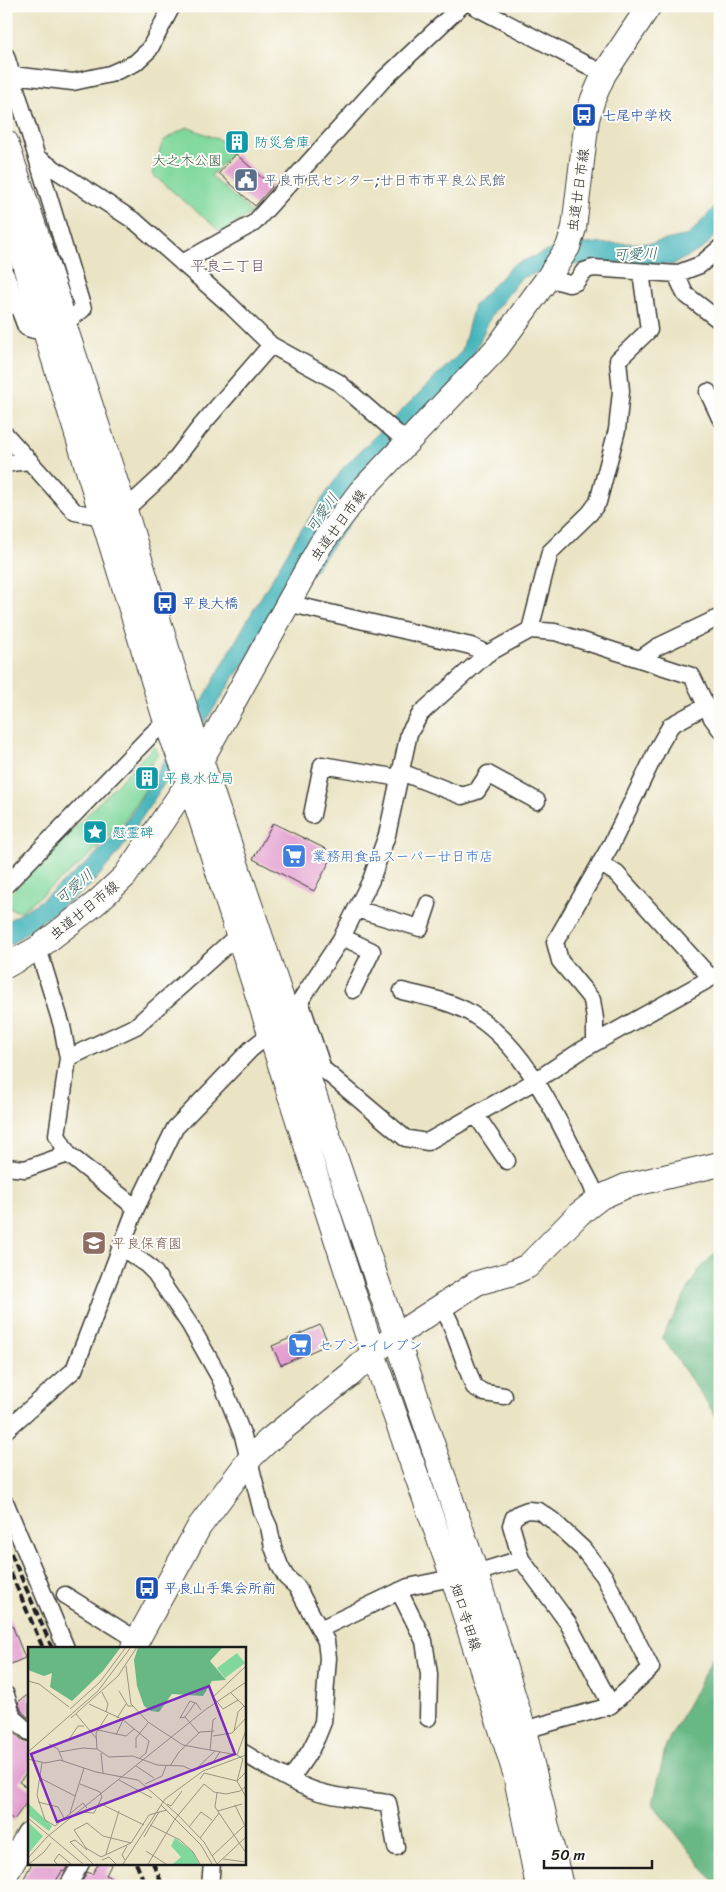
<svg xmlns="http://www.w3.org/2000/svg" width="726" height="1892" font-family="Sriracha,'Klee One',sans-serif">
<rect width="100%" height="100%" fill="#fdfcf7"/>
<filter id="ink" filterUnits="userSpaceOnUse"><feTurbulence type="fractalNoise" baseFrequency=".02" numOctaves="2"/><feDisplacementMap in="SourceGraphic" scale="10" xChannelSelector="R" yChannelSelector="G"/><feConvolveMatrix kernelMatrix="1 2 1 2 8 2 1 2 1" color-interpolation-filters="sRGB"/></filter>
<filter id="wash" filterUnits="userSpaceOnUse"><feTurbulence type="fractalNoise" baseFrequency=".0096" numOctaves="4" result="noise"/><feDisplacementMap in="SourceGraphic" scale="20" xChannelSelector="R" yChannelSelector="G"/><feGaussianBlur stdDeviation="1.12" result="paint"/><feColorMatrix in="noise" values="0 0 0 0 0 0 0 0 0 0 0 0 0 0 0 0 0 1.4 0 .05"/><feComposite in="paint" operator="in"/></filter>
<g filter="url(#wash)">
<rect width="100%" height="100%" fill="#eae4c5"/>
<path fill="#80d89c" stroke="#4e7a5c" d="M187,127L225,142L235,149L211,176L252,213L221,232L152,174L163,141Z
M154,746L158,754L140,781L146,788L123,823L79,865L20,912L6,907V898Z"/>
<path fill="#68b884" stroke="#426a50" d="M720,1248V1422L662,1337L698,1271Z
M720,1645V1886H717L653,1804L666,1745Z"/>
<path fill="#45b5bc" stroke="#30686c" d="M720,201V230L704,248L672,265L623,262L573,265L550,269L521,278L491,316L470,363L235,676L120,851L91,885L6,948V922L40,901L87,863L124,825L205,696L244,626L297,536L344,467L462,351L474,305L513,265L564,244L651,243L689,235Z"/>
<g id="blocks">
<path fill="#e39ed0" d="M236,154L272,187L255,206L219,173Z
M273,823L334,853L314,891L253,859Z
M320,1325L329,1344L281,1365L272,1346Z
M7,1612L25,1658L11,1664L6,1651Z
M29,1694V1718L22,1712L18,1702Z
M9,1728L22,1740L29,1742V1770L19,1782L29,1789V1799L14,1820L6,1814V1808L11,1802L6,1799V1732Z
M32,1863H69L64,1872L62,1871L53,1886H23L26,1881L23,1880Z
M99,1863H112L106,1875L124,1886H86L82,1882L87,1872L92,1874Z"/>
</g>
</g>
<g filter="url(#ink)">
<use href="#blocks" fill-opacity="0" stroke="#3b3a35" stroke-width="1"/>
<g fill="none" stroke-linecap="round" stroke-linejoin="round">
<defs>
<path id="street" d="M474,6L604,74
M6,56L83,309C66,323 48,338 26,327L6,275
M12,75L73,82L110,74L135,63L149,50L172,6
M39,159L136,222L229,304L271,345L338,382L400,436L406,444
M182,263L254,223L383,80L461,6
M676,274L685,294L720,321
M548,278L569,284L576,282L584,271L593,268L676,274L700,265L720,248
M708,392L720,418
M6,435L75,512L103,517L125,510L164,474L200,427L271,345
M6,465L11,463L30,461
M287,603L471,646L487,654
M530,630L550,552L590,513L598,502L617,430L621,391L618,360L649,330L641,272
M640,659L657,647L720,617
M401,772L462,796L477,791L488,774L537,801
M312,815L322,765L399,778
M600,863L617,874L711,978
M6,885L152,734L166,722
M356,909L420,928L428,904
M342,937L372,951L353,990
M38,948L62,1026L68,1058L57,1135L68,1154L136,1208
M402,991C425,997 451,1001 472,1014C531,1050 559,1125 591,1184L597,1199
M300,1001L323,1069L405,1138L427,1142L535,1081L582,1050L720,973
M595,1042V1019L592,1000L560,961L555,942L612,843L660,744L671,725L706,706
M68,1058L136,1026L238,935
M476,1115L507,1161
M6,1167L25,1169L68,1154
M122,1248L147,1265L155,1273L190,1325L220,1378L243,1436L262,1512L269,1527L273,1547L280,1566L286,1577L297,1587L326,1641L328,1658L323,1722L317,1737L310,1751L290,1780
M442,1306L450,1322L474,1387L485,1393L504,1396
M6,1430L74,1370L136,1208L175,1128L251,1049L270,1034L286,1011L300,1001L341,939L371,880L387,835L409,733L421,713L487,654L530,630L555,632L692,676L712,718L720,729
M6,1504L66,1648
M399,1591L424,1641L429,1674L428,1718
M65,1595L137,1640
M320,1629L408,1587L476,1573L521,1559
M6,1695L13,1718L29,1732
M524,1730L607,1707L611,1705L651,1668L604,1576L583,1549L552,1520L539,1511L528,1510L520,1513L514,1517L511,1525L521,1559L568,1623L611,1705
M244,1753C267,1767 290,1782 316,1791C339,1798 365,1800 388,1803L396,1847
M68,1886L81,1863
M210,1886L212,1863"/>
<path id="secondary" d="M6,142L58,299L64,324L125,510L201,760L476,1573L524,1730L561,1886
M6,205L166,722L189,782L373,1353L453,1578L515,1773L538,1886
M6,966L38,948L96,903L125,876L189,782L321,544L360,492L497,348L548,278L568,247L574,228L587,119L593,99L604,74L649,6
M133,1648L199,1527L252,1456L269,1440L351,1374L373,1353L395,1336L477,1283L510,1274L528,1266L579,1214L601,1197L626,1186L720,1164
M6,1874L29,1834"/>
</defs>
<use href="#street" stroke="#3b3a35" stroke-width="19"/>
<use href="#secondary" stroke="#3b3a35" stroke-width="26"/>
<use href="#street" stroke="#fff" stroke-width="16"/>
<use href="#secondary" stroke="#fff" stroke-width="24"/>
<path stroke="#1c1c1c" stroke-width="4" stroke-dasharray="8 4" stroke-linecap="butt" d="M6,1542L52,1648
M6,1562L43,1648
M136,1863L146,1886
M153,1863L163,1886"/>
</g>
</g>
<defs>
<symbol id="bus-square" viewBox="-11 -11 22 22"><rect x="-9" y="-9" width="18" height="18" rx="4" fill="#1a4fb4" stroke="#fdfcf7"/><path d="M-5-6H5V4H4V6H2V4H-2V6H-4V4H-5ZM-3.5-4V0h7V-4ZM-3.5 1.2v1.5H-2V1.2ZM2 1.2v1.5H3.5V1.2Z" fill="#fff"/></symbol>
<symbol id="building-square" viewBox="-11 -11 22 22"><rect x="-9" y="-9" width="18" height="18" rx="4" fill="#0f9aa8" stroke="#fdfcf7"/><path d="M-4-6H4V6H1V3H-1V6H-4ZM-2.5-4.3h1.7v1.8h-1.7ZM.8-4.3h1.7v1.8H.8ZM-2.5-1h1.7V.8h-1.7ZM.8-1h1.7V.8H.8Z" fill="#fff"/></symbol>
<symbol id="civic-square" viewBox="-11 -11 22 22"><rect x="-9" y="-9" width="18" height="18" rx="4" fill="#5c6f8a" stroke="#fdfcf7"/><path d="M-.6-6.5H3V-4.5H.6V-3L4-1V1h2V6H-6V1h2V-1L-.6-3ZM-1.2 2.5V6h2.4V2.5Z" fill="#fff"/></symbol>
<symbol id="sight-square" viewBox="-11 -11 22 22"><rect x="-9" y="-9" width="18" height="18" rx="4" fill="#0f9aa8" stroke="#fdfcf7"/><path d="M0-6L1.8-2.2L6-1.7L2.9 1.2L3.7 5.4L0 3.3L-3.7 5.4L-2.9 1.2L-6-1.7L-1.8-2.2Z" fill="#fff"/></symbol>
<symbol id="supermarket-square" viewBox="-11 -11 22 22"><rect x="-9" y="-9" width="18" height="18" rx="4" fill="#3f7fe0" stroke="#fdfcf7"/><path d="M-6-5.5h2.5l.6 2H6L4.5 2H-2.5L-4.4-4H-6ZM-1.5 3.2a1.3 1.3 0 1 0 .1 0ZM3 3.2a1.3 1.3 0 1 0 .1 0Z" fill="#fff"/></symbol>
<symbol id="school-square" viewBox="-11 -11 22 22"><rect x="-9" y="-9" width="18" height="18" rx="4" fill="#8d6e63" stroke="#fdfcf7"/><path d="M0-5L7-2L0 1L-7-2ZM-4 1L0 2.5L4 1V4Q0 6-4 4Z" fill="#fff"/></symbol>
</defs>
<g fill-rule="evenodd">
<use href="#bus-square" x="570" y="101" width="28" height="28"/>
<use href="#building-square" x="223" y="128" width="28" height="28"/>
<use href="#civic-square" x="232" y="166" width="28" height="28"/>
<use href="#bus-square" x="151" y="589" width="28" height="28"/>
<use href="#building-square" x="133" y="764" width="28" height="28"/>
<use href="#sight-square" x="81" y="818" width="28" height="28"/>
<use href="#supermarket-square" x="280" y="842" width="28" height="28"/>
<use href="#school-square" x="80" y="1229" width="28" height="28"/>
<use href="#supermarket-square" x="286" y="1331" width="28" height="28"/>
<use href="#bus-square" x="133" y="1574" width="28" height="28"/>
</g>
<g text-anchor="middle" stroke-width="4" stroke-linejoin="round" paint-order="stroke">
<g font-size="14" fill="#164399" stroke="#fdfcf7" text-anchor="start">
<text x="602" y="120">七尾中学校</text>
<text x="182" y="608">平良大橋</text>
<text x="164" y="1593">平良山手集会所前</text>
</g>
<g font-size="14" fill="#0d838f" stroke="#fdfcf7" text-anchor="start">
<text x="254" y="147">防災倉庫</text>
<text x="164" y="783">平良水位局</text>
<text x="112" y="837">慰霊碑</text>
</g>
<g font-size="14" fill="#3f5e49" stroke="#fdfcf7">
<text x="187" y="165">大之木公園</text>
</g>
<g font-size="14" fill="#4e5e75" stroke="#fdfcf7" text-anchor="start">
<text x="264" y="185">平良市民センター;廿日市市平良公民館</text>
</g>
<g font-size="14" fill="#1c1c1c" stroke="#fdfcf7">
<text transform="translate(578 190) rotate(-82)" y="5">虫道廿日市線</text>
<text transform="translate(338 525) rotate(-54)" y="5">虫道廿日市線</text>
<text transform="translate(84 910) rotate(-39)" y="5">虫道廿日市線</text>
<text transform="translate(466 1617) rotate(72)" y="5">畑口寺田線</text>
</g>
<g font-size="14" fill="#366cbe" stroke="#fdfcf7" text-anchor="start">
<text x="312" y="861">業務用食品スーパー廿日市店</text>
<text x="318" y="1350">セブン-イレブン</text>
</g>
<g font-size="14" fill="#785e54" stroke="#fdfcf7" text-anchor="start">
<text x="112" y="1248">平良保育園</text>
</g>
<g font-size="15" font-style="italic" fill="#2e6164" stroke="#fdfcf7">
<text transform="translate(635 254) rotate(-1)" y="5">可愛川</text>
<text transform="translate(322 513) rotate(-55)" y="5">可愛川</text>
<text transform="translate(74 887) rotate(-40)" y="5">可愛川</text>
</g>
<g font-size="15" fill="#624a5b" stroke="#fdfcf7">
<text x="228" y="271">平良二丁目</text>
</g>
</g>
<g transform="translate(28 1647)">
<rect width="218" height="218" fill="#eae4c5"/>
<path d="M209,6L217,16L197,31L189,21ZM0,156L24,179L21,184L0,168ZM0,175L15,189L0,207ZM147,191L165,205L171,217H145L153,210L143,199Z" fill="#80d89c"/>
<path d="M0,0H93L75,24L44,54L22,40L24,26L16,29L0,23ZM110,0H195L182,14L198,33L184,34L175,49L144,47L131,65L123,64L116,59L109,39L106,13Z" fill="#68b884"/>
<path fill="none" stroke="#989481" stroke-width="1" d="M98,19L103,57L120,75L155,98L209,108L218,83M0,34L11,37L41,60M91,44L100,59H105M74,45L80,57L78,65M203,46L217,60M210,53L195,62L185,50L218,19M167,56L157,70L152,71L162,54L167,56H168L173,63M61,57L94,72L121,94L118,106L112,111M42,62L72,35L98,0M48,67L68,91M80,67L68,86L69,102L81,110L105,109L129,118L155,119L166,124L187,104M157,70L171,86M43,71L90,29L109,0M89,71L98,57M70,83L98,89L106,82M206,84L210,65L216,59M88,88L95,73M185,89L204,86L218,71M40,94L50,79H56M21,97L30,102L35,114M108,101V91L120,76M182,103L185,73L188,71M0,105L70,44L103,0M31,105L55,101L69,102M73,106L75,126M209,108L215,112L209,134L218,150M0,112L17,116L32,113L68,125L110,133L149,167L176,195L189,217M14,116L9,148L17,173L27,179L55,156L59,161M183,118L192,105M108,119L126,131M142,119L151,105L172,85L186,84M12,131L47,149M172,132L176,126L209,134L218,125M91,133L124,151M52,137L72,145L74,150L66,166L54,165M117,137L134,129L138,119M189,146L187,160L218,206M10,155L30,160L36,171M71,156L116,178M139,157L143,159L154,144M133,158L173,198L184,217M207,158L218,181M190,164L214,157M42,166L56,121M0,171L55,217M122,178L152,193L165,205L172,217M161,180L173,165L184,173M116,190L131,165L139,163M172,191L191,166M103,196L75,189L59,176L46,183L58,201L73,210L103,196L121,168L131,165M59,203L47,193L42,195L65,217M118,204L138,217M78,207L91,164M184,209L216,179M0,211L20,189L177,63L218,35M195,212L218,215M74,213L81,210L88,217M97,213L94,208L99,199M1,217L16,205L23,196M29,217L26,214L31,207L43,217M95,217L137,152L175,124L218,108M120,217L147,172L176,137L186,145L198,147L212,144L218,139M189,217L218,190"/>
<path fill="#7b2cbf" fill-opacity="0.15" stroke="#7b2cbf" stroke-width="2.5" d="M181,39L207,107L29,175L3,107Z"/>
<rect width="218" height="218" fill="none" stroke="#1c1c1c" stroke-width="2.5"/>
</g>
<rect width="726" height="1892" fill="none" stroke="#fdfcf7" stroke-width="25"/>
<path d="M544 1860v8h108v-8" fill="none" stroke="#1c1c1c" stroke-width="2.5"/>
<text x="551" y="1860" font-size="15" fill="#1c1c1c" stroke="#fdfcf7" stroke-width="4" paint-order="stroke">50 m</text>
</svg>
